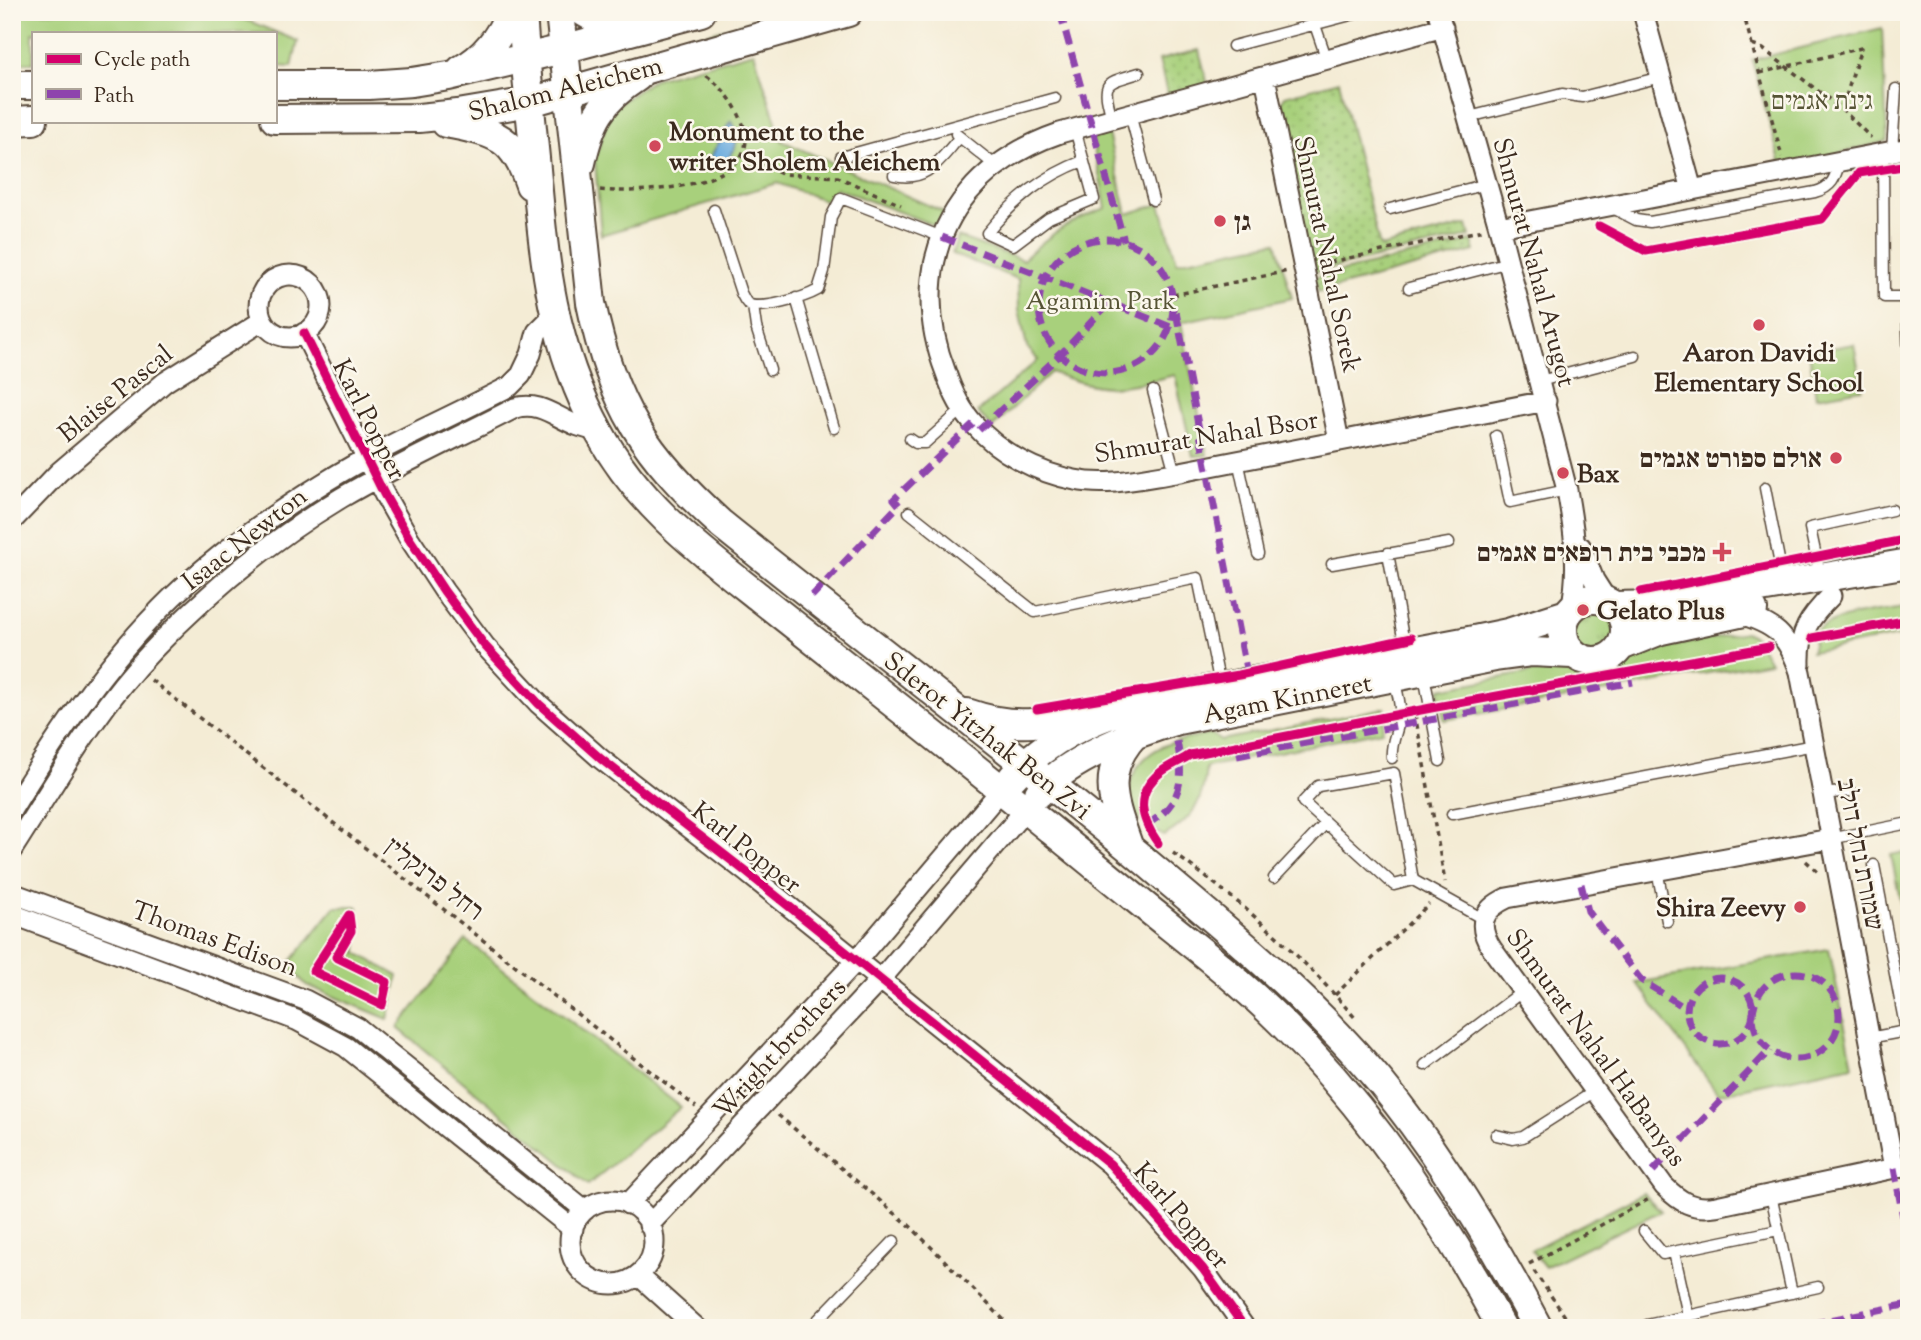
<svg xmlns="http://www.w3.org/2000/svg" width="1921" height="1340" font-family="'Sorts Mill Goudy','Frank Ruhl Libre',serif">
<defs>
<pattern id="grass-tufts" width="24" height="20" patternUnits="userSpaceOnUse" patternTransform="scale(1.75)"><rect width="24" height="20" fill="#a8d07b"/><path d="M3 7l-1-3M5 7V3M7 7l1-3M15 17l-1-3M17 17v-4M19 17l1-3" fill="none" stroke="#8aa964"/></pattern>
<pattern id="garden-dots" width="8" height="8" patternUnits="userSpaceOnUse" patternTransform="scale(1.75)"><rect width="8" height="8" fill="#a8d07b"/><path d="M2 2h.1M6 6h.1" fill="none" stroke="#8aa964" stroke-width="1.8" stroke-linecap="round"/></pattern>
</defs>
<rect width="100%" height="100%" fill="#fbf7ec"/>
<filter id="ink" filterUnits="userSpaceOnUse"><feTurbulence type="fractalNoise" baseFrequency=".0143" numOctaves="2"/><feDisplacementMap in="SourceGraphic" scale="14" xChannelSelector="R" yChannelSelector="G"/><feConvolveMatrix kernelMatrix="1 2 1 2 8 2 1 2 1" color-interpolation-filters="sRGB"/></filter>
<filter id="wash" filterUnits="userSpaceOnUse"><feTurbulence type="fractalNoise" baseFrequency=".00686" numOctaves="4" result="noise"/><feDisplacementMap in="SourceGraphic" scale="28" xChannelSelector="R" yChannelSelector="G"/><feGaussianBlur stdDeviation="1.57" result="paint"/><feColorMatrix in="noise" values="0 0 0 0 0 0 0 0 0 0 0 0 0 0 0 0 0 1.4 0 .05"/><feComposite in="paint" operator="in"/></filter>
<g filter="url(#wash)">
<rect width="100%" height="100%" fill="#f4ecd5"/>
<path fill="url(#grass-tufts)" stroke="#727d4c" stroke-width="2" d="M774,12H809L590,76L588,68L752,21Z
M1568 629a25 25 0 1 1 50 0a25 25 0 1 1-50 0Z
M1909,851V943L1891,855Z"/>
<path fill="#a8d07b" stroke="#727d4c" stroke-width="2" d="M12,12H245L241,18L298,41L292,67L275,66V33H33V63H12Z
M1882,28L1887,141L1782,168L1752,60Z
M754,52L782,141L946,213L939,227L836,188L827,201L777,183L601,235L595,161L610,110L654,79Z
M1108,134L1127,214L1160,204L1177,262L1276,242L1292,298L1181,322L1207,455L1193,456L1175,375C1119,388 1105,394 1051,372L992,428L978,412L1038,360L1027,347L1019,310L1018,279L952,254L958,237L1023,260C1052,232 1069,221 1106,208L1092,139Z
M1854,344L1862,389L1816,397L1809,352Z
M1909,606V634L1811,652L1816,631C1841,613 1879,612 1909,606Z
M1745,632L1756,638L1770,662L1444,720L1439,689L1554,668L1583,676L1597,673L1616,668L1647,651Z
M1385,708L1382,731L1206,767C1204,801 1193,819 1164,836C1156,831 1142,825 1137,817C1117,787 1138,756 1168,744C1181,739 1197,737 1211,734L1221,740Z
M335,907H358L357,953L398,976L388,1019L306,985L288,965Z
M466,940L681,1107L588,1185L398,1028Z
M1829,949L1853,1065L1718,1094L1637,983Z
M1643,1193L1661,1211L1545,1267L1531,1250Z"/>
<path fill="url(#garden-dots)" stroke="#727d4c" stroke-width="2" d="M1199,50L1208,86L1168,97L1159,60Z
M1339,81L1380,247L1467,225L1470,236L1311,273L1274,114L1285,96Z
M1472,241L1475,251L1319,292L1313,278Z"/>
<path fill="#6aabde" stroke="#526a7e" stroke-width="2" d="M731,121C747,140 727,172 703,170Z"/>
</g>
<g filter="url(#ink)">
<g fill="none" stroke-linecap="round" stroke-linejoin="round">
<defs>
<path id="lane" d="M1315,25L1327,60
M1233,46L1362,12
M1130,114L1153,200
M1469,117L1562,94L1582,97L1661,77
M1112,119C1102,81 1103,84 1139,73
M1075,129L1094,199L1049,218L1013,245L987,233C1014,200 1043,176 1083,161
M956,134L996,166
M1892,151L1896,89
M1883,153L1884,297H1909
M841,157L1055,98
M894,175C928,183 940,159 960,137
M1613,208L1636,220L1650,222L1815,192C1833,187 1835,178 1840,161
M1390,209L1487,184
M714,210L741,293C743,296 744,300 747,303C758,312 806,297 818,290L824,271L831,217L841,198L942,237
M1409,288L1509,262
M1907,297L1909,366
M796,298L834,428
M753,306L756,327L770,370
M1540,381L1635,356
M1153,391L1175,473
M1496,436L1510,502L1567,490
M910,439L916,443H925L963,409
M1238,460L1258,554
M1765,488L1783,580
M909,512L1035,612L1198,578L1220,685
M1388,553L1405,649
M1332,564L1449,543
M1820,575L1810,528L1892,510
M1424,675L1440,761
M1392,758C1390,742 1399,730 1400,714C1401,703 1397,691 1394,680
M1823,794L1850,791
M1452,814L1814,745
M1830,839L1909,823
M1657,870L1667,921
M1274,878L1326,823
M1413,880L1394,773L1318,786L1303,802L1394,885L1413,880L1483,919
M1869,1038L1906,1031L1874,865
M1425,1065L1523,991
M1496,1135L1513,1139L1523,1137L1595,1091
M1771,1195L1792,1293
M1644,1231L1663,1254L1778,1230
M1674,1252L1688,1315
M810,1328L894,1241
M1644,1328L1647,1325L1818,1287"/>
<path id="street" d="M1438,12L1499,227L1567,490C1574,529 1580,570 1571,609
M1643,12L1692,190
M1443,27L1060,133C1025,145 993,163 968,193C925,245 922,312 946,373C952,391 961,410 974,424C999,453 1038,473 1075,480C1108,487 1142,478 1175,473L1546,401
M1265,77L1339,441
M1499,227L1909,148
M259 306a31 31 0 1 1 62 0a31 31 0 1 1-62 0Z
M304,333L384,494L409,538L444,591L485,646L539,704L601,759L745,871L1110,1164L1203,1269L1245,1328
M12,521L59,472L165,382L262,321
M1581,547L1594,580L1608,602
M1737,613C1775,624 1787,634 1800,672L1894,1168
M1800,664C1799,632 1809,618 1831,596
M12,809C61,729 115,649 184,586C227,547 276,512 325,482C384,445 449,418 510,386L521,375L531,354L537,332L554,315
M1830,839L1507,898C1481,910 1477,926 1492,949L1664,1186C1680,1202 1693,1210 1716,1206L1909,1165
M12,850C56,782 96,709 152,651C208,592 271,540 341,498C397,465 457,438 515,408C540,401 555,417 576,425C583,428 591,429 599,432
M12,893L305,1000L358,1028L585,1210
M12,914L296,1020L346,1047L573,1229
M570 1242a42 42 0 1 1 84 0a42 42 0 1 1-84 0Z
M628,1204L857,960L1002,789
M649,1225L881,979L1026,809
M638,1275L697,1328"/>
<path id="secondary" d="M522,12C525,61 530,109 535,158C544,258 550,342 599,432C637,503 698,549 760,598C802,631 845,665 888,699C972,765 1054,832 1136,899C1185,939 1236,977 1281,1022C1370,1110 1442,1217 1502,1328
M560,12L591,303C612,406 644,454 721,524C860,636 1002,743 1140,857C1226,929 1308,996 1381,1083C1442,1157 1493,1243 1538,1328
M584,12L598,20L636,28
M461,70C484,58 501,36 510,12
M12,85H33
M275,85H369L412,82L449,76L563,49L701,12
M275,119L419,118L458,114L530,102L848,12
M12,121L33,120
M446,123C494,133 513,134 530,185
M581,163C590,122 601,100 637,77
M1563 630a31 31 0 1 1 62 0a31 31 0 1 1-62 0Z
M1614,606L1659,605L1909,563
M1621,646L1661,630L1753,610
M967,713C1015,730 1040,723 1089,714
M1013,777C1055,729 1118,708 1180,695L1474,640L1508,633L1567,614
M1039,793C1066,760 1136,732 1178,720L1495,657L1532,652L1572,654
M1129,848C1114,805 1099,773 1134,735"/>
</defs>
<use href="#lane" stroke="#574739" stroke-width="13"/>
<use href="#street" stroke="#574739" stroke-width="23"/>
<use href="#secondary" stroke="#574739" stroke-width="32"/>
<path stroke="#574739" stroke-width="3.5" stroke-dasharray="5 5" stroke-linecap="butt" d="M1743,12L1782,157
M1752,45L1763,49L1842,109L1871,138
M1760,73L1861,48L1842,109
M740,155L782,174L838,177L901,205
M600,190C638,194 767,189 743,124C735,103 723,87 704,74
M1320,264L1484,230
M1173,295L1288,271
M151,680L696,1107
M1415,714L1445,882
M1173,853C1242,901 1302,956 1356,1019
M1806,861L1818,872
M1335,995L1429,904
M778,1115L910,1226L1012,1328
M1529,1264L1651,1198
M1534,1271L1573,1328"/>
<use href="#lane" stroke="#fff" stroke-width="10"/>
<use href="#street" stroke="#fff" stroke-width="19"/>
<use href="#secondary" stroke="#fff" stroke-width="28"/>
<path stroke="#8e44ad" stroke-width="7" stroke-dasharray="14 7" stroke-linecap="butt" d="M1060,12L1124,241
M942,237L1176,329
M1039 306a67 67 0 1 1 134 0a67 67 0 1 1-134 0Z
M1176,312L1248,679
M979,430L1060,355L1109,303
M812,596L899,505L894,499L973,424
M1237,756L1633,682
M1146,825C1185,803 1184,776 1176,736
M1581,884L1588,911L1641,980L1687,1009
M1753 1016a43 43 0 1 1 86 0a43 43 0 1 1-86 0Z
M1687 1011a33 33 0 1 1 66 0a33 33 0 1 1-66 0Z
M1894,1168L1909,1250
M1653,1171L1770,1050
M1790,1328L1909,1304"/>
<defs>
<path id="cycleway" d="M1599,226L1646,251L1822,219L1859,173L1909,165
M304,333L384,494L409,538L444,591L485,646L539,704L601,759L745,871L1110,1164L1203,1269L1245,1328
M1641,592L1909,539
M1812,638L1909,620
M1037,709L1239,675L1411,638
M1158,843C1141,819 1133,794 1161,772C1170,765 1181,761 1190,755L1431,708L1769,647
M349,915L351,931L336,957L387,982L382,1005L313,971Z"/>
</defs>
<use href="#cycleway" stroke="#fbf7ec" stroke-width="13"/>
<use href="#cycleway" stroke="#d6006c" stroke-width="9"/>
</g>
</g>
<g fill="#d1495b" stroke="#fbf7ec" stroke-width="2.5">
<circle cx="655" cy="146" r="7"/>
<circle cx="1220" cy="221" r="7"/>
<circle cx="1759" cy="325" r="7"/>
<circle cx="1836" cy="458" r="7"/>
<circle cx="1563" cy="473" r="7"/>
<path d="M1718.5 541.5h7v7h7v7h-7v7h-7v-7h-7v-7h7z"/>
<circle cx="1583" cy="610" r="7"/>
<circle cx="1800" cy="907" r="7"/>
</g>
<g text-anchor="middle" stroke-width="5" stroke-linejoin="round" paint-order="stroke">
<g font-size="26" fill="#3b2a1e" stroke="#fbf7ec">
<text transform="translate(565 88) rotate(-14)" y="9">Shalom Aleichem</text>
<text transform="translate(1328 254) rotate(78)" y="9">Shmurat Nahal Sorek</text>
<text transform="translate(1535 262) rotate(75)" y="9">Shmurat Nahal Arugot</text>
<text transform="translate(115 393) rotate(-39)" y="9">Blaise Pascal</text>
<text transform="translate(370 419) rotate(63)" y="9">Karl Popper</text>
<text transform="translate(1206 436) rotate(-9)" y="9">Shmurat Nahal Bsor</text>
<text transform="translate(244 538) rotate(-38)" y="9">Isaac Newton</text>
<text transform="translate(1287 698) rotate(-11)" y="9">Agam Kinneret</text>
<text transform="translate(988 735) rotate(38)" y="9">Sderot Yitzhak Ben Zvi</text>
<text transform="translate(747 847) rotate(38)" y="9">Karl Popper</text>
<text transform="translate(1861 854) rotate(79)" y="9">שמורת נחל דולב</text>
<text transform="translate(435 878) rotate(38)" y="9">רחל פרנקלין</text>
<text transform="translate(215 938) rotate(20)" y="9">Thomas Edison</text>
<text transform="translate(1597 1047) rotate(54)" y="9">Shmurat Nahal HaBanyas</text>
<text transform="translate(779 1048) rotate(-47)" y="9">Wright brothers</text>
<text transform="translate(1182 1215) rotate(49)" y="9">Karl Popper</text>
</g>
<g font-size="26" fill="#565435" stroke="#fbf7ec">
<text x="1822" y="109">גינת אגמים</text>
<text x="1101" y="309">Agamim Park</text>
</g>
<g font-size="26" font-weight="bold" fill="#3b2a1e" stroke="#fbf7ec" text-anchor="start">
<text x="669" y="140">Monument to the<tspan x="669" dy="30">writer Sholem Aleichem</tspan></text>
<text x="1234" y="230">גן</text>
<text x="1759" y="361" text-anchor="middle">Aaron Davidi<tspan x="1759" dy="30">Elementary School</tspan></text>
<text x="1822" y="467" text-anchor="end">אולם ספורט אגמים</text>
<text x="1577" y="482">Bax</text>
<text x="1706" y="561" text-anchor="end">מכבי בית רופאים אגמים</text>
<text x="1597" y="619">Gelato Plus</text>
<text x="1786" y="916" text-anchor="end">Shira Zeevy</text>
</g>
</g>
<rect width="1921" height="1340" fill="none" stroke="#fbf7ec" stroke-width="42"/>
<rect x="32" y="32" width="245" height="91" fill="#fbf7ec" stroke="#aea59a" stroke-width="2"/>
<rect x="46" y="54" width="35" height="10" fill="#d6006c" stroke="#aea59a" stroke-width="2"/>
<text x="94" y="66" font-size="21" fill="#3b2a1e">Cycle path</text>
<rect x="46" y="89" width="35" height="10" fill="#8e44ad" stroke="#aea59a" stroke-width="2"/>
<text x="94" y="102" font-size="21" fill="#3b2a1e">Path</text>
</svg>
